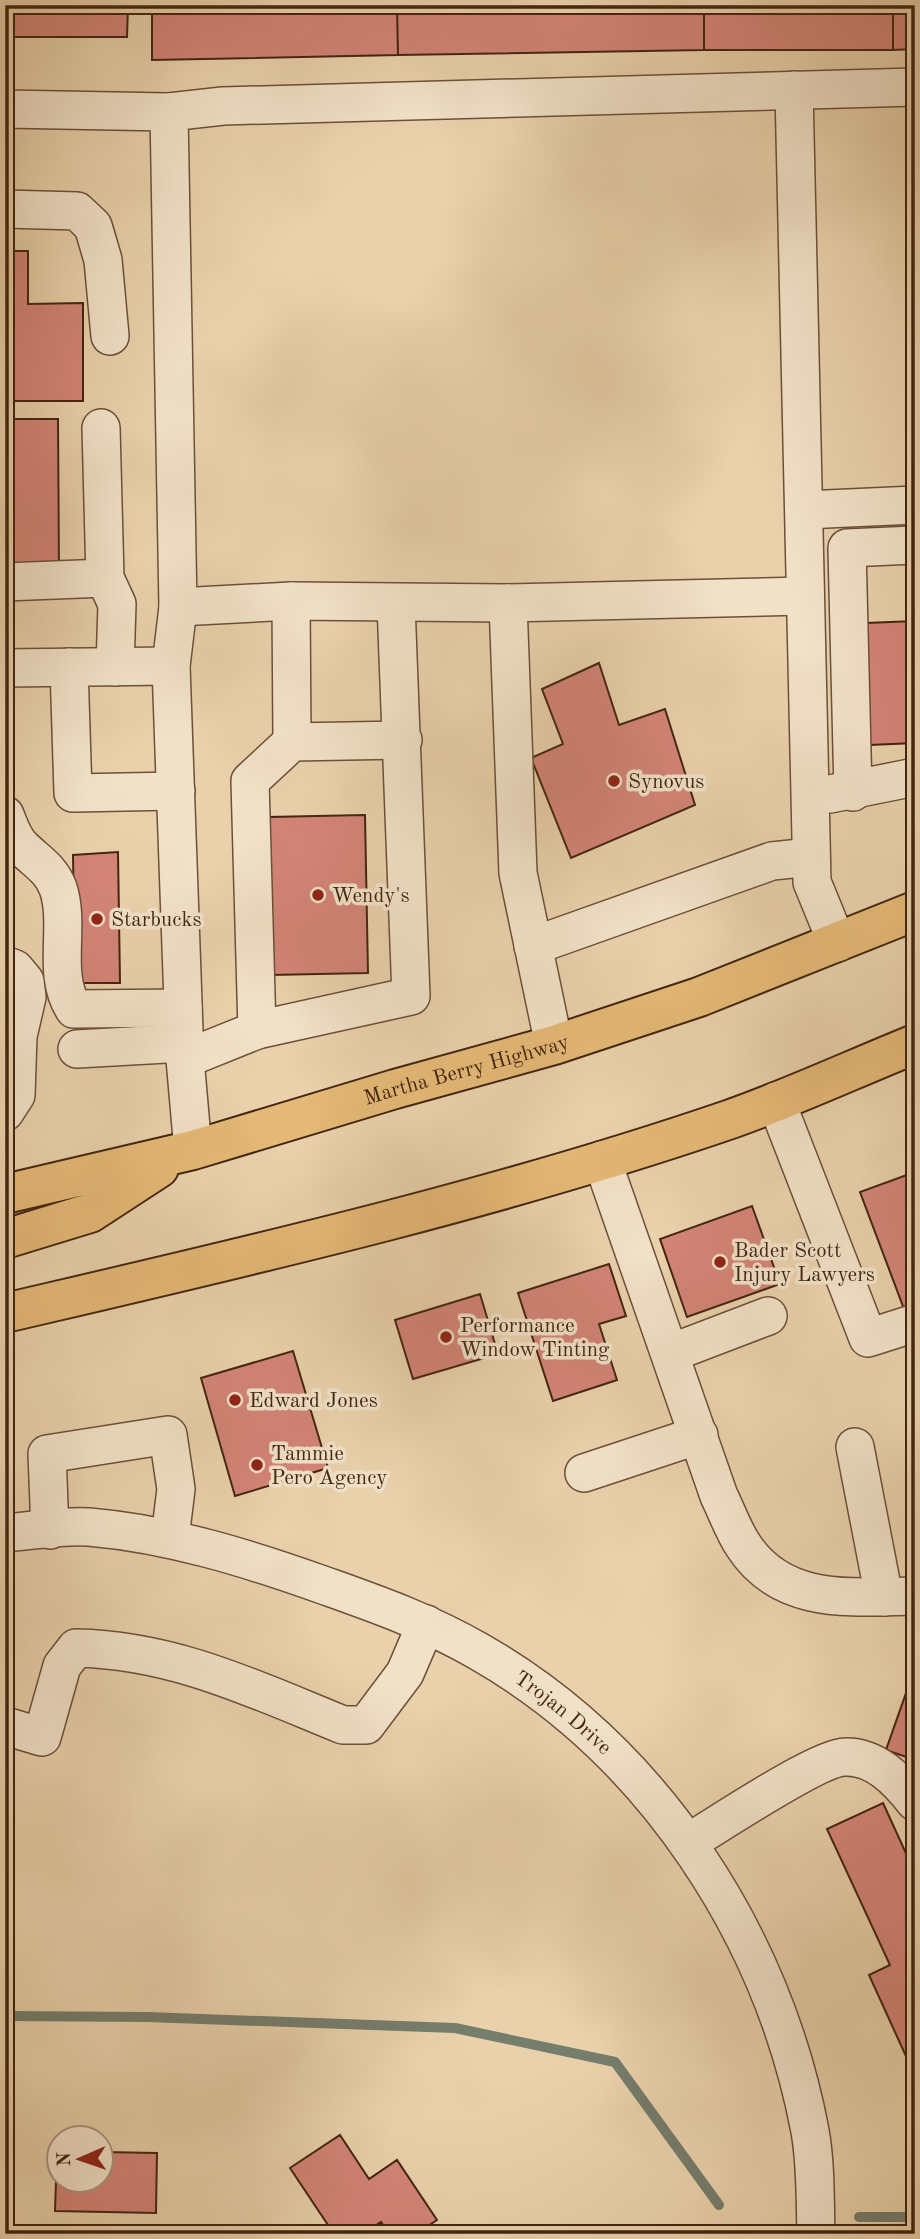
<svg xmlns="http://www.w3.org/2000/svg" width="920" height="2239" font-family="'Old Standard TT',serif">
<rect width="100%" height="100%" fill="#e9d1ab"/>
<filter id="stains"><feTurbulence type="fractalNoise" baseFrequency=".00286" numOctaves="4"/><feColorMatrix values="0 0 0 0 .2 0 0 0 0 .09 0 0 0 0 .02 0 0 0 .5 -.17"/></filter>
<radialGradient id="worn" r=".72"><stop offset=".6" stop-color="#630" stop-opacity="0"/><stop offset="1" stop-color="#630" stop-opacity=".3"/></radialGradient>
<g fill="none" stroke-linecap="round" stroke-linejoin="round">
<path stroke="#757d6d" stroke-width="10" d="M5,2016L147,2017L455,2028L615,2062L719,2205
M859,2217H915"/>
</g>
<path fill="#d38477" stroke="#432511" stroke-width="2" d="M5,5H128L127,37H5Z
M152,5H397L398,55L152,60Z
M397,5H704V50L398,55Z
M704,5H893V50H704Z
M893,5H915V49L893,50Z
M5,251H28V304L83,303V401H13V419H58L59,572H5Z
M915,621V743L870,745L866,623Z
M599,663L619,725L665,709L695,805L571,858L531,758L563,744L542,689Z
M365,815L368,973L270,975L268,817Z
M118,852L120,983H75L73,855Z
M915,1172V1305L904,1309L860,1192Z
M752,1206L780,1284L687,1317L660,1239Z
M609,1264L626,1316L599,1324L617,1380L553,1401L518,1293Z
M480,1294L498,1354L413,1379L395,1320Z
M293,1351L328,1468L235,1496L201,1378Z
M911,1679L915,1681V1760L886,1750Z
M883,1803L915,1873V2076L869,1975L890,1965L827,1829Z
M340,2135L369,2179L397,2160L437,2220L416,2234H389L381,2222L363,2234H334L290,2168Z
M57,2151H60V2180H102V2152L157,2153L156,2213L55,2211Z"/>
<g fill="none" stroke-linecap="round" stroke-linejoin="round">
<defs>
<g id="minor">
<path d="M794,90L812,882L837,943"/>
<path d="M5,109L169,112"/>
<path d="M5,209L77,211L93,226L103,260L110,336"/>
<path d="M101,428L105,578L117,604L115,667"/>
<path d="M804,510L915,505"/>
<path d="M5,582L105,578"/>
<path d="M291,601L292,742"/>
<path d="M508,603L518,873L554,1045"/>
<path d="M178,607L291,601L508,603L805,596"/>
<path d="M69,667L73,793L176,791"/>
<path d="M5,668L171,666"/>
<path d="M853,792L847,548L915,545"/>
<path d="M830,794L915,777"/>
<path d="M5,815C10,827 13,839 23,848C36,861 51,869 58,888C71,926 51,974 74,1009L183,1008"/>
<path d="M533,946L772,861L811,857"/>
<path d="M5,965L15,969L25,981L27,997L18,1036L16,1095L5,1112"/>
<path d="M257,1030L250,781L292,742L403,740"/>
<path d="M77,1049L184,1043"/>
<path d="M185,1059L257,1030L411,996L396,604"/>
<path d="M776,1101L868,1338L915,1323"/>
<path d="M193,1150L185,1059L171,666L178,607L169,112L223,106L915,87"/>
<path d="M602,1160L719,1496C727,1512 733,1530 743,1545C782,1606 852,1597 915,1596"/>
<path d="M671,1353L768,1316"/>
<path d="M855,1447L884,1597"/>
<path d="M584,1473L699,1435"/>
<path d="M50,1530L47,1454L168,1435L176,1489L170,1538"/>
<path id="s1" d="M5,1533C32,1531 62,1525 89,1527C170,1534 247,1558 323,1585C376,1604 428,1622 478,1651C653,1751 773,1935 810,2131C816,2164 815,2201 816,2234"/>
<path d="M5,1726L42,1737L62,1666L76,1648C174,1650 254,1689 343,1725H366L405,1673L426,1624"/>
<path d="M689,1842C716,1826 819,1757 845,1757C875,1756 898,1780 915,1802"/>
</g>
<g id="major">
<path id="s2" d="M5,1194L193,1150L395,1089L554,1045L699,997L915,911"/>
<path d="M5,1239L90,1213L159,1168"/>
<path d="M5,1313C249,1256 491,1201 728,1120C791,1098 853,1069 915,1044"/>
</g>
</defs>
<use href="#minor" stroke="#6c5038" stroke-width="40"/>
<use href="#major" stroke="#432511" stroke-width="42"/>
<use href="#minor" stroke="#f1e1c8" stroke-width="37"/>
<use href="#major" stroke="#e4b876" stroke-width="38"/>
</g>
<g fill="#8f2418" stroke="#f1e1c8" stroke-width="2.5">
<circle cx="614" cy="781" r="7"/>
<circle cx="318" cy="895" r="7"/>
<circle cx="97" cy="919" r="7"/>
<circle cx="720" cy="1262" r="7"/>
<circle cx="446" cy="1337" r="7"/>
<circle cx="235" cy="1400" r="7"/>
<circle cx="257" cy="1465" r="7"/>
</g>
<g text-anchor="middle" stroke-width="7" stroke-linejoin="round" paint-order="stroke">
<g font-size="21" fill="#432511" stroke="#f1e1c8" text-anchor="start">
<text x="628" y="788">Synovus</text>
<text x="332" y="902">Wendy's</text>
<text x="111" y="926">Starbucks</text>
<text x="734" y="1257">Bader Scott<tspan x="734" dy="24">Injury Lawyers</tspan></text>
<text x="460" y="1332">Performance<tspan x="460" dy="24">Window Tinting</tspan></text>
<text x="249" y="1407">Edward Jones</text>
<text x="271" y="1460">Tammie<tspan x="271" dy="24">Pero Agency</tspan></text>
</g>
<g font-size="21" fill="#432511" stroke="#f1e1c8">
<text dy="7" stroke="none"><textPath href="#s2" startOffset="478">Martha Berry Highway</textPath></text>
<text dy="7" stroke="none"><textPath href="#s1" startOffset="600">Trojan Drive</textPath></text>
</g>
</g>
<rect width="920" height="2239" fill="none" stroke="#e9d1ab" stroke-width="28"/>
<rect x="7" y="7" width="906" height="2225" fill="none" stroke="#432511" stroke-width="3.5"/>
<rect x="14" y="14" width="892" height="2211" fill="none" stroke="#432511" stroke-width="2"/>
<g transform="translate(80 2159) rotate(268)"><circle r="33" fill="#f1e1c8" stroke="#ab967f" stroke-width="2"/>
<path d="M0-5L12 26L0 18L-12 26Z" fill="#8f2418"/>
<text y="-10" font-size="19" font-weight="bold" text-anchor="middle" fill="#432511">N</text>
</g>
<rect width="100%" height="100%" filter="url(#stains)"/>
<rect width="100%" height="100%" fill="url(#worn)"/>
</svg>
